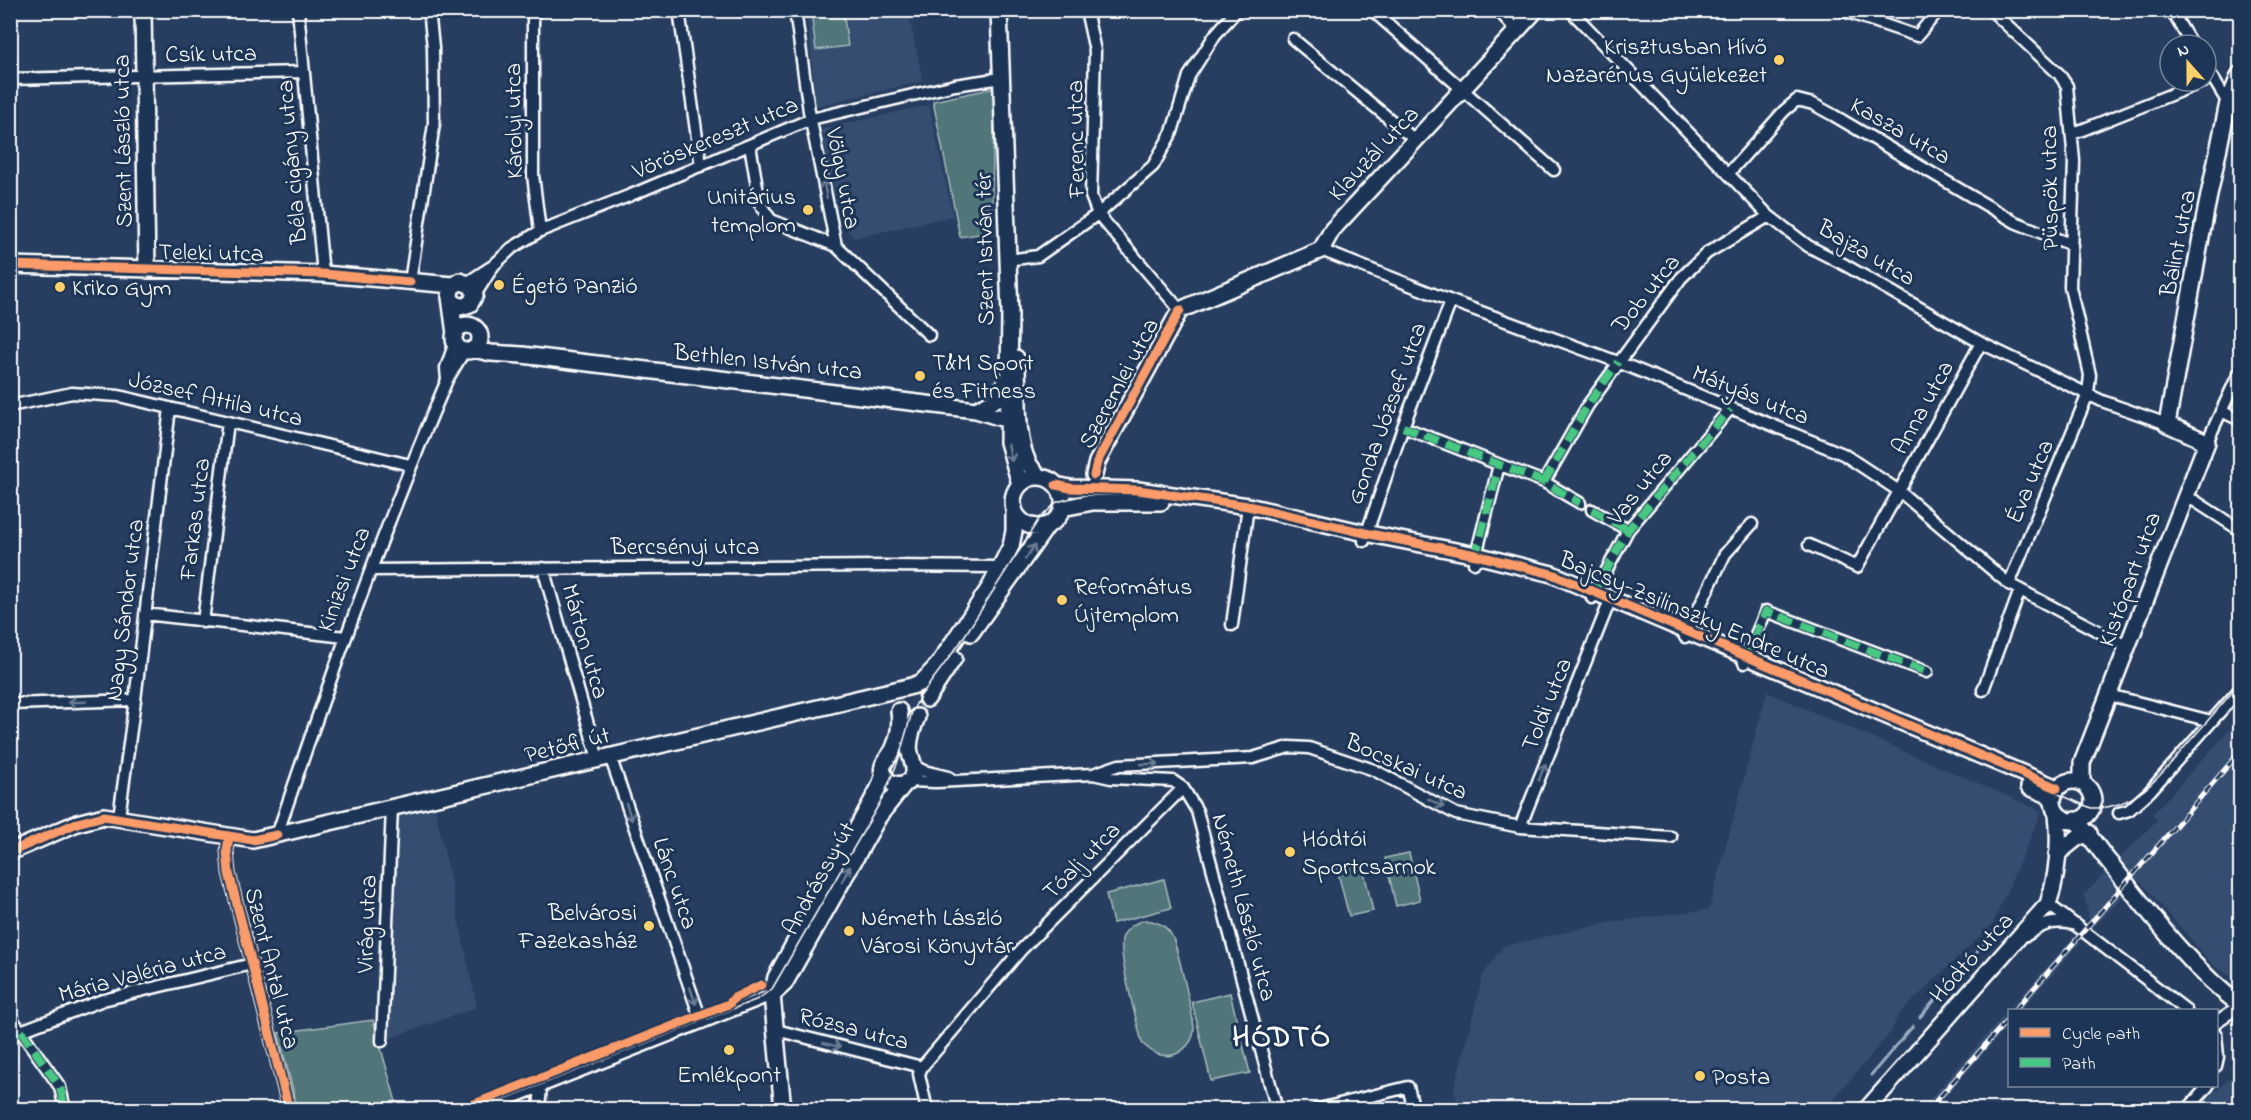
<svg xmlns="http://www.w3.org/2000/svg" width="2251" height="1120" font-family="'Indie Flower',sans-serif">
<rect width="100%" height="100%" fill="#273e61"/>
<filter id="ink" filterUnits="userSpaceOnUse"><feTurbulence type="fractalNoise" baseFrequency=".0167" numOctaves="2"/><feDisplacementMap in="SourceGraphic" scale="12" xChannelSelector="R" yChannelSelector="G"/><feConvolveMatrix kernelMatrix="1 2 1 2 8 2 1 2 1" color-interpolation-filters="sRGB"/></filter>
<g filter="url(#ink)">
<path fill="#364d70" d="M807,11H908L923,81L816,106Z
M929,105L953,216L854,238L841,224L822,129Z
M1767,692L2042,811L1992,925L1899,1014L1891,1032L1825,1109H1459L1454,1089L1483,975L1503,946L1612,922L1709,909Z
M2240,718V982L2214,966L2139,880L2096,925L2089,919L2084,895L2157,820L2152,815Z
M433,798L477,1007L382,1041L392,808Z
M2074,937L2081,942L2021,1010H2010L2009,1024L1934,1109H1921Z
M2240,1069V1109H2196L2221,1086Z"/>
<path fill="#517679" stroke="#a8babc" stroke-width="1.5" d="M811,11H843L848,46L816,50Z
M995,88L991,232L960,237L933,101Z
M1409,853L1420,900L1396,906L1385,858Z
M1362,863L1373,911L1349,916L1337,869Z
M1164,879L1171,908L1113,923L1106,894Z
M1145,920C1156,921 1167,926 1172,936C1176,942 1195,1023 1194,1030C1193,1045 1177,1059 1161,1055C1154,1054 1147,1048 1142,1043C1138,1024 1116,951 1123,936C1127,928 1136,922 1145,920Z
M1230,993L1250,1073L1211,1081L1192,1002Z
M373,1020L398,1109H298L278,1033Z"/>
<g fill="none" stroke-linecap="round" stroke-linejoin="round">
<path stroke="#9aacc0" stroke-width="3" d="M1920,1017L1991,936
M1871,1075L1913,1026
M1841,1110L1846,1103"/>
<defs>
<path id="street" d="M298,10L323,274
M533,10V175L540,231
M679,10L701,166
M795,10L809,111L836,246
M1086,10L1095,51L1091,196L1098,214L1180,310
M1372,10L1554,170
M1498,10L1517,31
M1570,10L1769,216L1808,246L1845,265L1981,343L2102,401L2167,424
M1841,10L1917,36L1939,10
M1991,10L2059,74L2067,86L2074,161L2070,287L2090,375L2088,394L2009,584
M2171,10L2192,45
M1293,39L1415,140
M2206,67L2228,103
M10,79L304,72
M2072,134L2205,81
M750,145L760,204L771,220L836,246L929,335
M1728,174L1784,111L1797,100L1813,104L1833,115L2015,222L2072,245
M1321,250L1451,301L1618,362L1843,454L1899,491L2009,584L2128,647
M1007,260L1038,256L1098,214L1153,166L1172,132L1189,76L1215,35L1237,10
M410,282L434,124L433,47L429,10
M468,282L491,267
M475,295L494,265L512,248L540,231L631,195L811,119L955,85L1002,78
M447,380L465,350
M10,406L72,393L119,396L410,465
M2221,411L2240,420
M1403,427L1544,482L1580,503
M2207,442L2240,371
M1544,482L1588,405L1681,278L1707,253L1769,216
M2184,497L2195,501L2240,530
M1592,510L1628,530
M1364,541L1403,427L1451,301
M1809,545L1857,567L1981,343
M1474,563L1499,465
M543,568L598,759
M372,570L885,566L999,567
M1592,598L1628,530L1730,409
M145,614L345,637
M203,622L228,422
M1232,625L1248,506
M1685,637L1725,554L1752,524
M1744,663L1766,611L1927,672
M1983,690L2020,590
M2109,695L2211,721
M10,704L135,700
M610,756L702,1023
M914,766L924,771L949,777
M1093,774L1119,765L1253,758L1289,747L1309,748L1374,770L1456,814L1520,827L1671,837
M909,781L936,782L1093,774L1111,778L1173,781L1183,788L1197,811L1277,1110
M2119,813L2129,810L2150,791L2240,689
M119,817L135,700L170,408
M1520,827L1611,598
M277,835C329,681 383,529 447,380L446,368L455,342
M229,836L227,851L229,873L289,1110
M2048,904L2186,1010
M2027,935C2043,924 2053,920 2073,924
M10,1016L60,1087L65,1110
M2216,1022L2240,1006
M776,1030L922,1067
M2216,1034L2218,1057L2216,1066
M10,1035L103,1000L252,964
M382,1041L392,808
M482,1110L772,995
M539,1110L541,1086
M927,1110L919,1074L922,1067L1021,950L1183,788
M1315,1110L1408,1087L1414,1110
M2187,1110L2208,1086"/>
<path id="secondary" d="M143,10L147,270
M999,10L1010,314L1008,442L1020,484
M10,265L323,274L453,285
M452,301L460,307L470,304L475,295L472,286L460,281L451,288L450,297L455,334
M454 338a13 13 0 1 1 26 0a13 13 0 1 1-26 0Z
M473,349L491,353L522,355L976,410L1008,420L1020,431
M1016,358C1020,389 1014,434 1028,462C1030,467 1035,472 1039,477
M976,410L998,398L1006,380
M1094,475L1097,462L1180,310L1321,250L1332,230L1536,10
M1013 502a25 25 0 1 1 50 0a25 25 0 1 1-50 0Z
M1056,485L1070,488L1138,490L1248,506L1365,533L1476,555L1552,574L2057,788
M1062,508L1093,502H1161
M971,633L1047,526
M927,699L954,658
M899,711C901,724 899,736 894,748C890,758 877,765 885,777C893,789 912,786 914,772C915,765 911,759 910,753C907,742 913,727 917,717
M2053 801a20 20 0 1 1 40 0a20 20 0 1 1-40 0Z
M2082,783V763L2207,442L2167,424L2206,210L2228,103L2240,74
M2029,787L2046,794L2053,800
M2075,820C2089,833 2098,849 2110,863C2150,913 2189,967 2240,1005
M10,852L77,823L104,816L253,840L912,686L922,682L938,665L990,587L1011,546L1014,531V513
M2057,854L2077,838L2089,833
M772,995L784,984L879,816L905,783
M783,1110L772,995L776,977L879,788L884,774
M1866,1110L2048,904C2058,875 2060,843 2057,813"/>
</defs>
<use href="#street" stroke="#fff" stroke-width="15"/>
<use href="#secondary" stroke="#fff" stroke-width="20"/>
<use href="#street" stroke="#1d3557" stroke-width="10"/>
<use href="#secondary" stroke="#1d3557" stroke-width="15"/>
<path stroke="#fff" stroke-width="1.5" d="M476,1110L758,999L772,989L882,799L897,764L912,712L919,698L960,643L1039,519L1057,502L1083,495H1133L1185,501L1248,511L1475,559L1550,578L1610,601L2091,808C2136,810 2162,774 2188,743C2206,723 2223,703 2240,683"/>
<defs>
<path id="rail" d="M2015,1010L2240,752
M1928,1110L2010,1017"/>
</defs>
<use href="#rail" stroke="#fff" stroke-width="5"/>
<use href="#rail" stroke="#1d3557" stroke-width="3" stroke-dasharray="9" stroke-linecap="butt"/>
<path stroke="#46c982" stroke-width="8" stroke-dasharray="15 8" stroke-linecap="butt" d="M1403,427L1544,482L1580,503
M1544,482L1588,405L1618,362
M1592,510L1628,530
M1475,558L1499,465
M1593,595L1628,530L1730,409
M1745,660L1766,611L1927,672
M21,1031L60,1087L65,1110"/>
<defs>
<path id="cycleway" d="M10,265L323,274L410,282
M1094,475L1097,462L1180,310
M1056,485L1070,488L1138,490L1248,506L1365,533L1476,555L1552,574L2057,788
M229,836L227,851L229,873L289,1110
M10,852L77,823L104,816L253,840L277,835
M459,1110L729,1004L734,998L761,985"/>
</defs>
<use href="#cycleway" stroke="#1d3557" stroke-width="13"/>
<use href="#cycleway" stroke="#fa9b69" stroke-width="9"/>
</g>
<defs><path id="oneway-shaft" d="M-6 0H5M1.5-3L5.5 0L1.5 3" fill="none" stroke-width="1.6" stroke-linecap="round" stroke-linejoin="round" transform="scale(1.5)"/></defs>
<g stroke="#6c7c92">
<use href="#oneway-shaft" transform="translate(825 189) rotate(-101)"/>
<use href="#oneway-shaft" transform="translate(1010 453) rotate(78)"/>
<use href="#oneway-shaft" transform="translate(1030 552) rotate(-57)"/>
<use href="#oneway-shaft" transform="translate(77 702) rotate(178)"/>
<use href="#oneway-shaft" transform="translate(1150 764) rotate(-2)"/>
<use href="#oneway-shaft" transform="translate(1542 772) rotate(-68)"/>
<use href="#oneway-shaft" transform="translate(1436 803) rotate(28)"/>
<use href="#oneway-shaft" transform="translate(629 812) rotate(71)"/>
<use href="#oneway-shaft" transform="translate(846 874) rotate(-61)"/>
<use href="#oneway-shaft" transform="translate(693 996) rotate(71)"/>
<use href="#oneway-shaft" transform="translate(832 1045) rotate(14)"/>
</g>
</g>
<g fill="#ffd166" stroke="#1d3557" stroke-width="2">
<circle cx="1779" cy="60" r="6"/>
<circle cx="808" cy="210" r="6"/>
<circle cx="499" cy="285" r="6"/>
<circle cx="60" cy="287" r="6"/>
<circle cx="920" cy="376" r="6"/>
<circle cx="1062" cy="600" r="6"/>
<circle cx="1290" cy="852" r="6"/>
<circle cx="649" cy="926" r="6"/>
<circle cx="849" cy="931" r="6"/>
<circle cx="729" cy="1050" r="6"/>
<circle cx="1700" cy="1076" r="6"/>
</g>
<g text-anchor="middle" stroke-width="6" stroke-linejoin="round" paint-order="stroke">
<g font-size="24" fill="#fff" stroke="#1d3557" text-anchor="start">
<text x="1767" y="54" text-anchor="end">Krisztusban Hívő<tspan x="1767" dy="28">Nazarénus Gyülekezet</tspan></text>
<text x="796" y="204" text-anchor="end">Unitárius<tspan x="796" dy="28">templom</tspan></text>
<text x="511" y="293">Égető Panzió</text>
<text x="72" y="295">Kriko Gym</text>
<text x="932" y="370">T&amp;M Sport<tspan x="932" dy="28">és Fitness</tspan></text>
<text x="1074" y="594">Református<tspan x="1074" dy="28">Újtemplom</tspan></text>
<text x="1302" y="846">Hódtói<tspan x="1302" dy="28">Sportcsarnok</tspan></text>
<text x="637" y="920" text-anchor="end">Belvárosi<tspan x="637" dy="28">Fazekasház</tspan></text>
<text x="861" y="925">Németh László<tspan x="861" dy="28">Városi Könyvtár</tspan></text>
<text x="729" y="1082" text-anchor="middle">Emlékpont</text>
<text x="1712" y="1084">Posta</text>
</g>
<g font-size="24" fill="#fff" stroke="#1d3557">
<text transform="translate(211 53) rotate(-1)" y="8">Csík utca</text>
<text transform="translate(513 121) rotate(-91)" y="8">Károlyi utca</text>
<text transform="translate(1901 130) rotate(30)" y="8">Kasza utca</text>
<text transform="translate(715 137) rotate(-23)" y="8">Vöröskereszt utca</text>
<text transform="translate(1075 139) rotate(-91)" y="8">Ferenc utca</text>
<text transform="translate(122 141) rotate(-91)" y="8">Szent László utca</text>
<text transform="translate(1373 153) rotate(-47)" y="8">Klauzál utca</text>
<text transform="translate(291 162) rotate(-95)" y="8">Béla cigány utca</text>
<text transform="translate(844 178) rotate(79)" y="8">Völgy utca</text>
<text transform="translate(2049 188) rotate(-91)" y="8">Püspök utca</text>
<text transform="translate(2177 243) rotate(-79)" y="8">Bálint utca</text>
<text transform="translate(984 249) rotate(-91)" y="8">Szent István tér</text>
<text transform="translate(211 252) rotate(1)" y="8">Teleki utca</text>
<text transform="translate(1867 252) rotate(30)" y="8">Bajza utca</text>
<text transform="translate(1645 293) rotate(-51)" y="8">Dob utca</text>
<text transform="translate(768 361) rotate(6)" y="8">Bethlen István utca</text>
<text transform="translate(1118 383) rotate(-62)" y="8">Szeremlei utca</text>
<text transform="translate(1751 394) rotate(22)" y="8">Mátyás utca</text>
<text transform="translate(216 398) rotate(13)" y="8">József Attila utca</text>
<text transform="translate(1922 407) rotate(-61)" y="8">Anna utca</text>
<text transform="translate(1386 413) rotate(-70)" y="8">Gonda József utca</text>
<text transform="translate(2029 481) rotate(-67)" y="8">Éva utca</text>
<text transform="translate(1639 487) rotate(-51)" y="8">Vas utca</text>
<text transform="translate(194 519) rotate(-83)" y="8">Farkas utca</text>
<text x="685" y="554">Bercsényi utca</text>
<text transform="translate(343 579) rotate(-69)" y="8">Kinizsi utca</text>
<text transform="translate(2129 579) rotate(-70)" y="8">Kistópart utca</text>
<text transform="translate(124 610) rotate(-83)" y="8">Nagy Sándor utca</text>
<text transform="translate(1695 614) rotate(23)" y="8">Bajcsy-Zsilinszky Endre utca</text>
<text transform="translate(586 641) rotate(74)" y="8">Márton utca</text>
<text transform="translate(1546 704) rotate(-68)" y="8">Toldi utca</text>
<text transform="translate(567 744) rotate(-14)" y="8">Petőfi út</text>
<text transform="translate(1407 766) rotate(24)" y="8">Bocskai utca</text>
<text transform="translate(1081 860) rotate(-45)" y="8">Tóalj utca</text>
<text transform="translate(818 878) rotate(-61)" y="8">Andrássy út</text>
<text transform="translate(676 883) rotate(71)" y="8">Lánc utca</text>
<text transform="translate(1245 907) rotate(75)" y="8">Németh László utca</text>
<text transform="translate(366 924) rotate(-88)" y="8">Virág utca</text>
<text transform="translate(1971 957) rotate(-48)" y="8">Hódtó utca</text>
<text transform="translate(273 968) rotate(76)" y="8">Szent Antal utca</text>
<text transform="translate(142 972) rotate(-15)" y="8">Mária Valéria utca</text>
<text transform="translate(854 1028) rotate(14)" y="8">Rózsa utca</text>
</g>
<g font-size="30" font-weight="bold" letter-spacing="1.5" fill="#fff" stroke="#1d3557">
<text x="1282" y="1046">HÓDTÓ</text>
</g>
</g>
<rect width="2251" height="1120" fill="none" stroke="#1d3557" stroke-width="36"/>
<rect x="18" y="18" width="2215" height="1084" fill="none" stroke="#fff" stroke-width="2" filter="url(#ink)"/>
<rect x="2008" y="1009" width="210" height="78" fill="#1d3557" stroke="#77869a" stroke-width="1.5"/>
<rect x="2020" y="1028" width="30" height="9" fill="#fa9b69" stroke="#77869a" stroke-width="1.5"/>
<text x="2062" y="1039" font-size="18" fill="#ffffff">Cycle path</text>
<rect x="2020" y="1058" width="30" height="9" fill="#46c982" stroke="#77869a" stroke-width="1.5"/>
<text x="2062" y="1069" font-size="18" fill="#ffffff">Path</text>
<g transform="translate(2188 63) rotate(339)"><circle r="28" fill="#1d3557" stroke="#77869a" stroke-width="1.5"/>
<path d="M0-4.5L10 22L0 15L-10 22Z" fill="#ffd166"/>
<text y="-9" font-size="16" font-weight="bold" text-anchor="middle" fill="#ffffff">N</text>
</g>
</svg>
